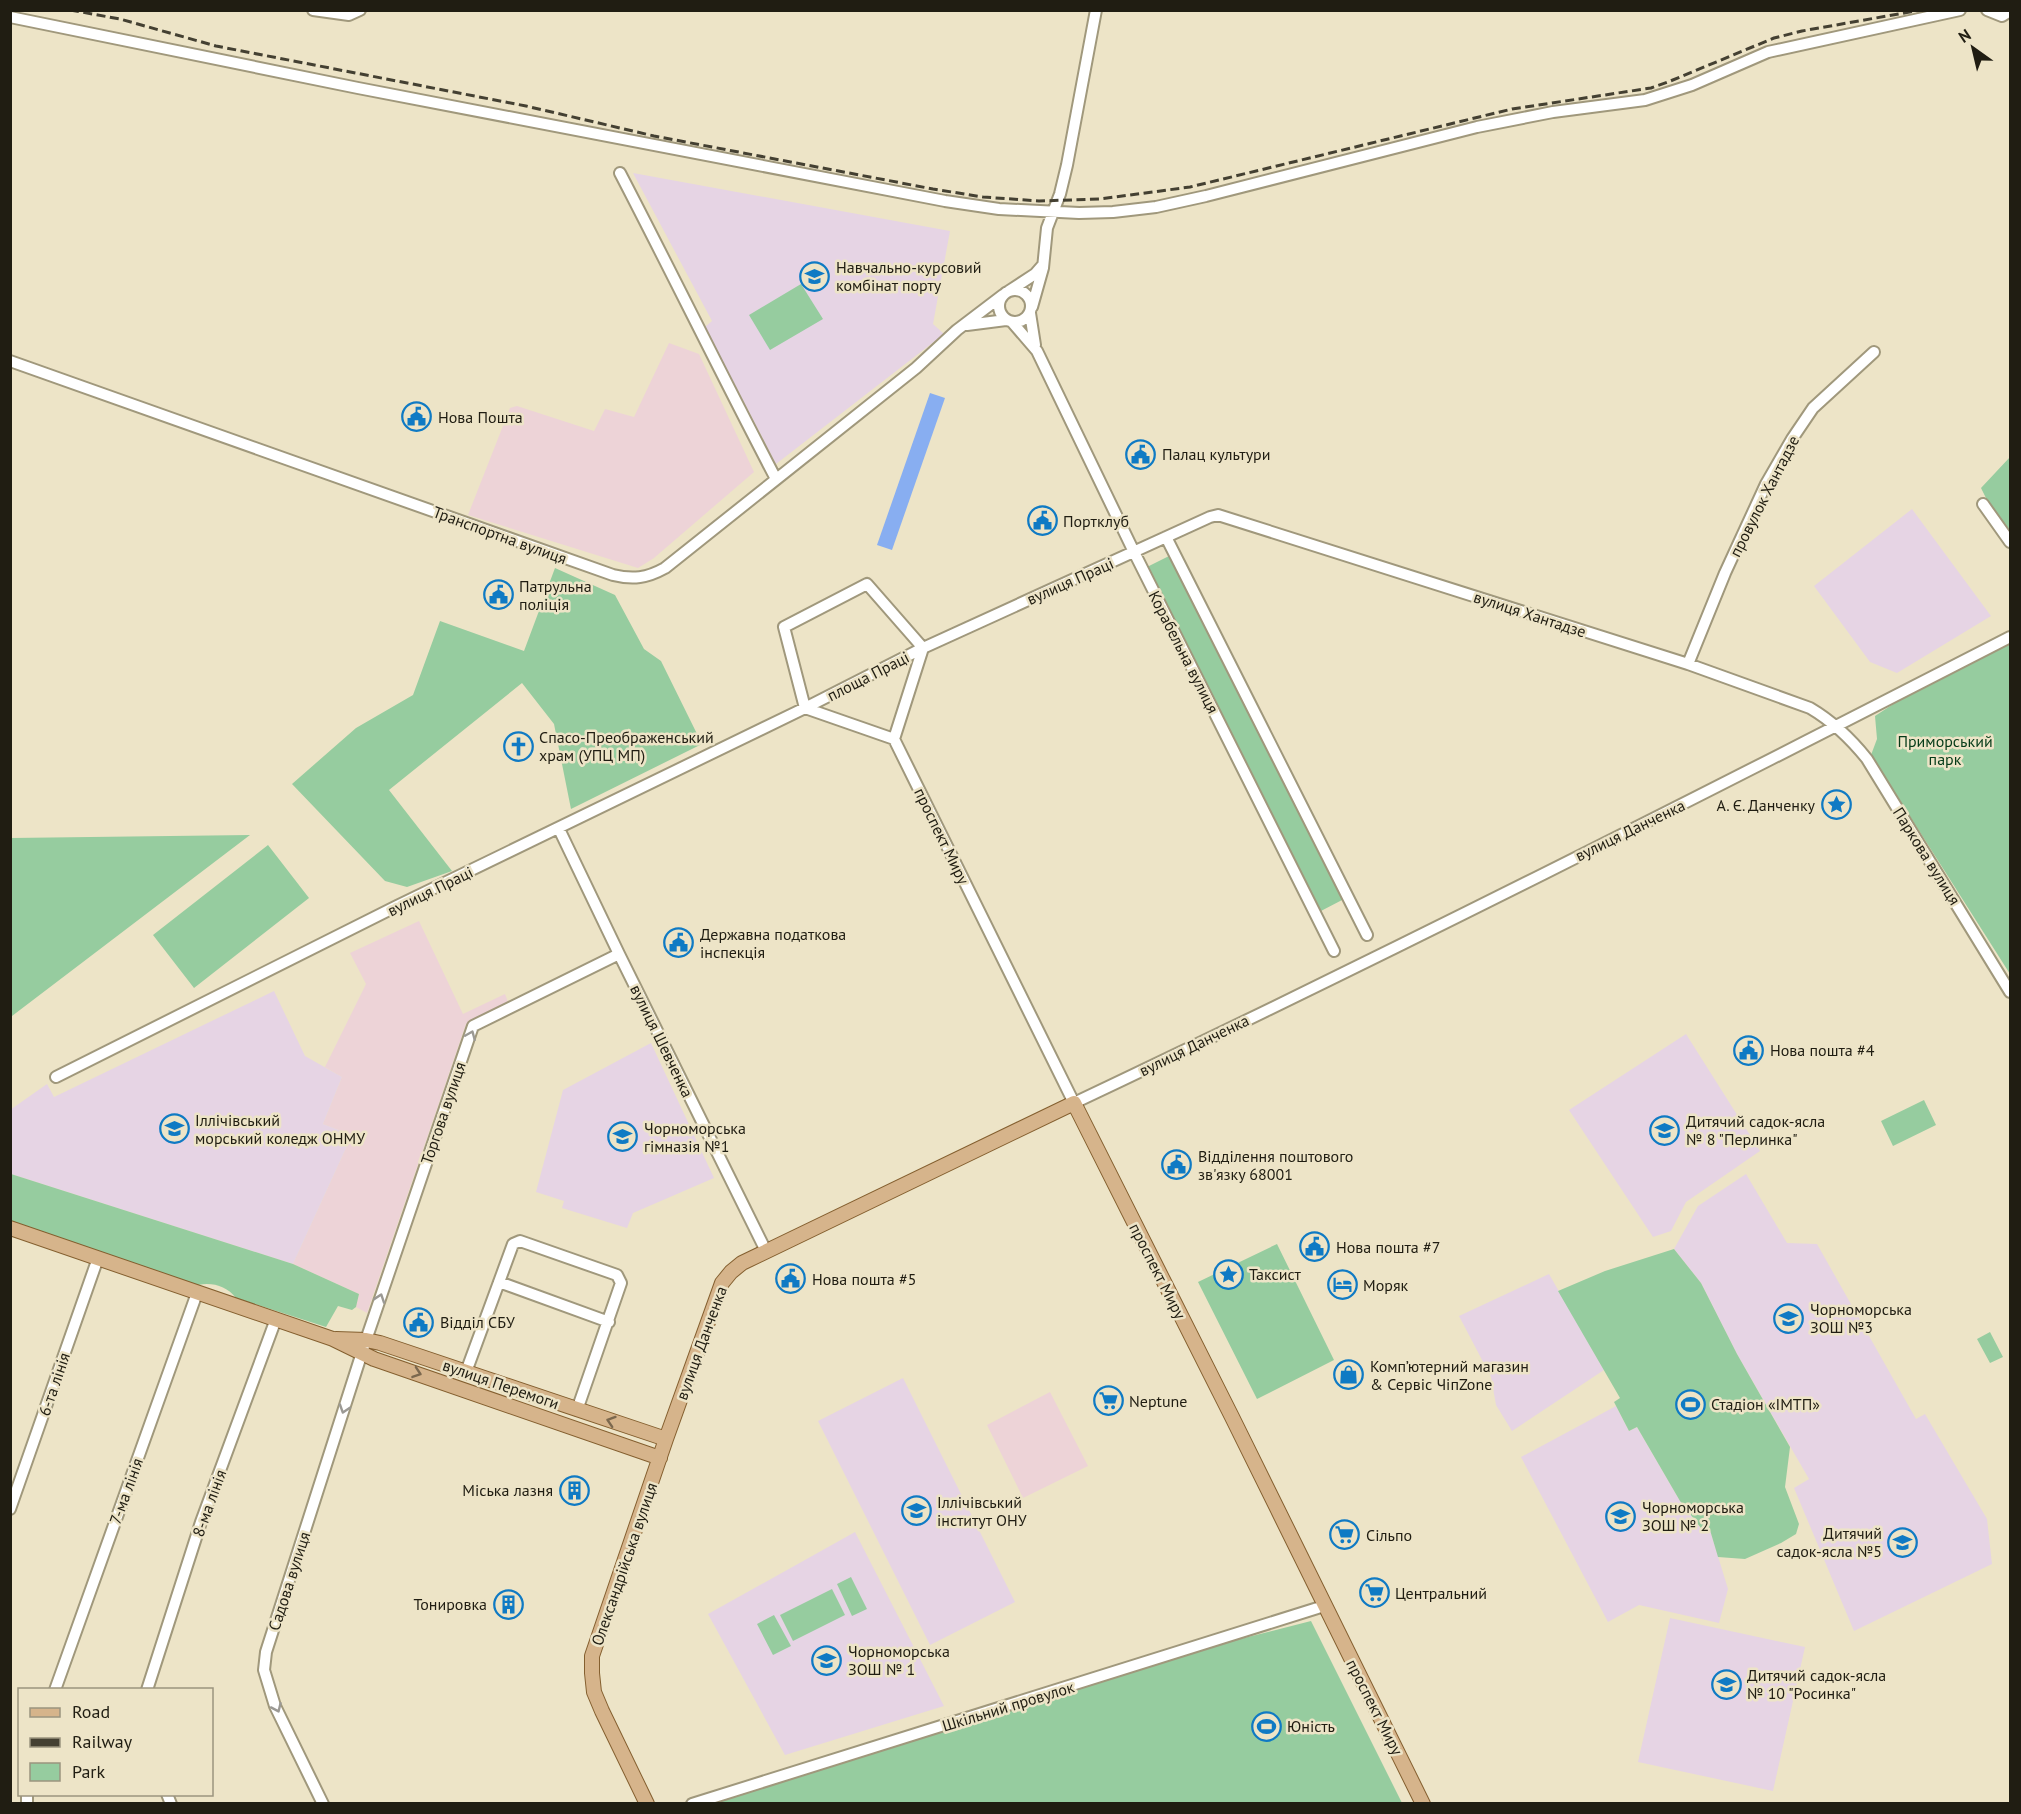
<svg xmlns="http://www.w3.org/2000/svg" width="2021" height="1814" font-family="'PT Sans',sans-serif">
<rect width="100%" height="100%" fill="#ede4c7"/>
<path fill="#edd3d7" d="M669,343L699,354L754,472L654,558L638,568L468,515L510,408L517,406L594,431L605,409L634,417Z
M419,921L463,1014L505,994L508,1002L466,1024L367,1313L356,1307L359,1294L293,1264L352,1135L323,1124L342,1077L325,1067L366,984L350,953Z
M1050,1392L1088,1466L1023,1498L987,1425Z"/>
<path fill="#e6d4e4" d="M633,173L950,231L933,324L944,334L776,464L705,327L712,321Z
M1912,509L1991,616L1897,673L1870,662L1814,586Z
M274,991L305,1056L342,1077L323,1124L352,1135L293,1264L11,1174L10,1110L47,1084L54,1097Z
M1686,1034L1760,1151L1686,1202L1671,1231L1653,1237L1569,1110Z
M651,1043L714,1178L633,1213L627,1228L562,1208L564,1201L536,1192L563,1090Z
M1746,1174L1787,1243L1817,1244L1916,1419L1925,1414L1987,1519L1992,1564L1854,1631L1794,1488L1809,1479L1737,1354L1701,1283L1674,1249L1698,1206Z
M1549,1274L1604,1370L1512,1431L1496,1405L1491,1377L1459,1316Z
M903,1378L1015,1602L930,1645L818,1421Z
M1616,1406L1629,1431L1637,1427L1680,1501L1703,1532L1710,1530L1728,1589L1719,1623L1639,1605L1608,1622L1521,1457Z
M855,1532L944,1706L785,1755L708,1614Z
M1670,1618L1805,1647L1773,1791L1638,1762Z"/>
<path fill="#96cc9f" d="M801,284L823,319L770,350L749,315Z
M2010,457V534L1987,500L1981,488Z
M1171,555L1344,899L1319,912L1147,567Z
M555,568L615,595L644,649L661,661L702,744L571,809L554,724L522,683L389,790L452,871L407,887L385,881L292,784L356,728L413,695L440,621L524,651Z
M2010,638V974L1871,755L1877,739L1875,716L1901,699L1899,695Z
M250,835L12,1016L11,1015V838Z
M268,845L309,898L194,988L153,935Z
M1924,1100L1936,1125L1893,1146L1881,1121Z
M11,1174L293,1264L359,1294L356,1307L352,1310L338,1306L326,1327L236,1298C227,1286 212,1282 198,1285L11,1224Z
M1277,1244L1334,1360L1257,1399L1198,1282Z
M1674,1249L1701,1283L1737,1354L1790,1447L1785,1487L1799,1524L1796,1534L1781,1543L1745,1559L1718,1557L1710,1530L1704,1532L1680,1501L1637,1427L1629,1431L1614,1402L1620,1398L1558,1291L1605,1271Z
M1990,1332L2003,1357L1990,1363L1977,1339Z
M851,1577L867,1609L852,1616L837,1584Z
M832,1589L845,1615L793,1641L780,1615Z
M774,1615L791,1646L773,1655L757,1624Z
M1311,1621L1402,1803L709,1804L1240,1639Z"/>
<path fill="#88aef1" d="M930,393L945,398L892,550L877,545Z"/>
<g fill="none" stroke-linecap="round" stroke-linejoin="round">
<defs>
<path id="minor" d="M313,10L349,15L360,10
M1987,10L2002,16L2010,11
M10,17L358,88L945,201L999,209L1079,213L1113,212L1156,207L1206,196L1477,127L1553,112L1645,100L1692,85L1768,52L1960,10
M620,173C673,275 723,378 776,479
M999 306a16 16 0 1 1 32 0a16 16 0 1 1-32 0Z
M1009,291L1035,274L1042,266
M1032,307L1043,268L1047,228L1060,194L1067,165L1096,10
M1030,313L1035,345
M1012,322L1037,351L1134,552L1334,951
M967,325L1006,320
M10,361L613,575C633,580 647,578 665,568L916,368L957,330L1003,295
M1983,504L2010,542
M1166,537L1367,935
M1688,664L1725,573L1766,484L1792,439L1813,408L1874,352
M805,708L784,627L867,584L923,648
M805,708L894,739
M894,739L1074,1103C1389,954 1700,796 2010,637
M894,739L923,648
M559,829L619,954L766,1251
M56,1077L397,906L805,708L923,648L1210,517L1218,515L1688,664L1810,708C1832,721 1851,739 1867,759L2010,992
M499,1282L609,1322
M466,1372L513,1244L520,1241L617,1275L621,1283L577,1410
M10,1509L98,1258
M55,1690L197,1293
M147,1690L201,1522L276,1319
M27,1794V1804
M167,1794L171,1804
M323,1804L275,1706L264,1670L266,1652L366,1340L473,1026L619,954
M692,1804L1324,1606"/>
<path id="major" d="M10,1228L333,1339L374,1359L660,1458
M336,1339L366,1340L380,1343L666,1439
M647,1804L602,1711L594,1692L592,1673V1656L666,1439L722,1283L731,1272L742,1263L1074,1103L1232,1417L1423,1804"/>
</defs>
<use href="#minor" stroke="#a0987c" stroke-width="14"/>
<use href="#major" stroke="#845f2f" stroke-width="16"/>
<use href="#minor" stroke="#fff" stroke-width="10"/>
<use href="#major" stroke="#d6b48b" stroke-width="14"/>
<path stroke="#444032" stroke-width="3" stroke-dasharray="9 4.5" stroke-linecap="butt" d="M70,10L120,19L216,46L526,106L654,136L933,189L983,197L1039,201L1100,199L1190,187L1512,109L1651,88L1668,82L1774,38L1802,31L1921,10"/>
</g>
<defs><path id="oneway-chevron" d="M-2-3.5L2.5 0L-2 3.5" fill="none" stroke-width="1.6" stroke-linecap="round" stroke-linejoin="round" transform="scale(1.5)"/></defs>
<g stroke="#9b9994">
<use href="#oneway-chevron" transform="translate(471 1035) rotate(-67)"/>
<use href="#oneway-chevron" transform="translate(380 1298) rotate(-71)"/>
<use href="#oneway-chevron" transform="translate(344 1409) rotate(108)"/>
<use href="#oneway-chevron" transform="translate(277 1708) rotate(66)"/>
</g>
<g stroke="#7b684e">
<use href="#oneway-chevron" transform="translate(417 1373) rotate(19)"/>
<use href="#oneway-chevron" transform="translate(611 1421) rotate(-162)"/>
</g>
<defs>
<symbol id="university-ring" viewBox="-11 -11 22 22"><circle r="9.5" fill="#ede4c7" stroke="#0f7ac4" stroke-width="1.5"/><path d="M0-5L7-2L0 1L-7-2ZM-4 1L0 2.5L4 1V4Q0 6-4 4Z" fill="#0f7ac4"/></symbol>
<symbol id="civic-ring" viewBox="-11 -11 22 22"><circle r="9.5" fill="#ede4c7" stroke="#0f7ac4" stroke-width="1.5"/><path d="M-.6-6.5H3V-4.5H.6V-3L4-1V1h2V6H-6V1h2V-1L-.6-3ZM-1.2 2.5V6h2.4V2.5Z" fill="#0f7ac4"/></symbol>
<symbol id="church-ring" viewBox="-11 -11 22 22"><circle r="9.5" fill="#ede4c7" stroke="#0f7ac4" stroke-width="1.5"/><path d="M-1.2-6h2.4v3.5h3.3v2.4h-3.3V6h-2.4V-.1h-3.3v-2.4h3.3Z" fill="#0f7ac4"/></symbol>
<symbol id="sight-ring" viewBox="-11 -11 22 22"><circle r="9.5" fill="#ede4c7" stroke="#0f7ac4" stroke-width="1.5"/><path d="M0-6L1.8-2.2L6-1.7L2.9 1.2L3.7 5.4L0 3.3L-3.7 5.4L-2.9 1.2L-6-1.7L-1.8-2.2Z" fill="#0f7ac4"/></symbol>
<symbol id="school-ring" viewBox="-11 -11 22 22"><circle r="9.5" fill="#ede4c7" stroke="#0f7ac4" stroke-width="1.5"/><path d="M0-5L7-2L0 1L-7-2ZM-4 1L0 2.5L4 1V4Q0 6-4 4Z" fill="#0f7ac4"/></symbol>
<symbol id="hotel-ring" viewBox="-11 -11 22 22"><circle r="9.5" fill="#ede4c7" stroke="#0f7ac4" stroke-width="1.5"/><path d="M-6-4.5h1.5V1H6V5H4.5V3h-9V5H-6ZM-4 0a1.8 1.8 0 1 1 3.6 0ZM.5 0V-2.5h3Q6-2.5 6 0Z" fill="#0f7ac4"/></symbol>
<symbol id="shop-ring" viewBox="-11 -11 22 22"><circle r="9.5" fill="#ede4c7" stroke="#0f7ac4" stroke-width="1.5"/><path d="M-5-2.5h2.3a2.7 3.5 0 0 1 5.4 0H5L5.5 6h-11ZM-1.5-2.5h3a1.5 2.3 0 0 0-3 0Z" fill="#0f7ac4"/></symbol>
<symbol id="supermarket-ring" viewBox="-11 -11 22 22"><circle r="9.5" fill="#ede4c7" stroke="#0f7ac4" stroke-width="1.5"/><path d="M-6-5.5h2.5l.6 2H6L4.5 2H-2.5L-4.4-4H-6ZM-1.5 3.2a1.3 1.3 0 1 0 .1 0ZM3 3.2a1.3 1.3 0 1 0 .1 0Z" fill="#0f7ac4"/></symbol>
<symbol id="stadium-ring" viewBox="-11 -11 22 22"><circle r="9.5" fill="#ede4c7" stroke="#0f7ac4" stroke-width="1.5"/><path d="M0-5a6.5 5 0 1 0 0 10a6.5 5 0 1 0 0-10ZM-3.5-1.8h7v3.6h-7Z" fill="#0f7ac4"/></symbol>
<symbol id="building-ring" viewBox="-11 -11 22 22"><circle r="9.5" fill="#ede4c7" stroke="#0f7ac4" stroke-width="1.5"/><path d="M-4-6H4V6H1V3H-1V6H-4ZM-2.5-4.3h1.7v1.8h-1.7ZM.8-4.3h1.7v1.8H.8ZM-2.5-1h1.7V.8h-1.7ZM.8-1h1.7V.8H.8Z" fill="#0f7ac4"/></symbol>
</defs>
<g fill-rule="evenodd">
<use href="#university-ring" x="798" y="260" width="33" height="33"/>
<use href="#civic-ring" x="400" y="400" width="33" height="33"/>
<use href="#civic-ring" x="1124" y="438" width="33" height="33"/>
<use href="#civic-ring" x="1026" y="504" width="33" height="33"/>
<use href="#civic-ring" x="482" y="578" width="33" height="33"/>
<use href="#church-ring" x="502" y="730" width="33" height="33"/>
<use href="#sight-ring" x="1820" y="788" width="33" height="33"/>
<use href="#civic-ring" x="662" y="926" width="33" height="33"/>
<use href="#civic-ring" x="1732" y="1034" width="33" height="33"/>
<use href="#university-ring" x="158" y="1112" width="33" height="33"/>
<use href="#school-ring" x="1648" y="1114" width="33" height="33"/>
<use href="#school-ring" x="606" y="1120" width="33" height="33"/>
<use href="#civic-ring" x="1160" y="1148" width="33" height="33"/>
<use href="#civic-ring" x="1298" y="1230" width="33" height="33"/>
<use href="#sight-ring" x="1212" y="1258" width="33" height="33"/>
<use href="#civic-ring" x="774" y="1262" width="33" height="33"/>
<use href="#hotel-ring" x="1326" y="1268" width="33" height="33"/>
<use href="#school-ring" x="1772" y="1302" width="33" height="33"/>
<use href="#civic-ring" x="402" y="1306" width="33" height="33"/>
<use href="#shop-ring" x="1332" y="1358" width="33" height="33"/>
<use href="#supermarket-ring" x="1092" y="1384" width="33" height="33"/>
<use href="#stadium-ring" x="1674" y="1388" width="33" height="33"/>
<use href="#building-ring" x="558" y="1474" width="33" height="33"/>
<use href="#university-ring" x="900" y="1494" width="33" height="33"/>
<use href="#school-ring" x="1604" y="1500" width="33" height="33"/>
<use href="#supermarket-ring" x="1328" y="1518" width="33" height="33"/>
<use href="#school-ring" x="1886" y="1526" width="33" height="33"/>
<use href="#supermarket-ring" x="1358" y="1576" width="33" height="33"/>
<use href="#building-ring" x="492" y="1588" width="33" height="33"/>
<use href="#school-ring" x="810" y="1644" width="33" height="33"/>
<use href="#school-ring" x="1710" y="1668" width="33" height="33"/>
<use href="#stadium-ring" x="1250" y="1710" width="33" height="33"/>
</g>
<g text-anchor="middle" stroke-width="5" stroke-linejoin="round" paint-order="stroke">
<g font-size="16" fill="#201d12" stroke="#ede4c7" text-anchor="start">
<text x="836" y="273">Навчально-курсовий<tspan x="836" dy="18">комбінат порту</tspan></text>
<text x="438" y="423">Нова Пошта</text>
<text x="1162" y="460">Палац культури</text>
<text x="1063" y="527">Портклуб</text>
<text x="519" y="592">Патрульна<tspan x="519" dy="18">поліція</tspan></text>
<text x="539" y="743">Спасо-Преображенський<tspan x="539" dy="18">храм (УПЦ МП)</tspan></text>
<text x="1815" y="811" text-anchor="end">А. Є. Данченку</text>
<text x="700" y="940">Державна податкова<tspan x="700" dy="18">інспекція</tspan></text>
<text x="1770" y="1056">Нова пошта #4</text>
<text x="195" y="1126">Іллічівський<tspan x="195" dy="18">морський коледж ОНМУ</tspan></text>
<text x="1686" y="1127">Дитячий садок-ясла<tspan x="1686" dy="18">№ 8 "Перлинка"</tspan></text>
<text x="644" y="1134">Чорноморська<tspan x="644" dy="18">гімназія №1</tspan></text>
<text x="1198" y="1162">Відділення поштового<tspan x="1198" dy="18">зв'язку 68001</tspan></text>
<text x="1336" y="1253">Нова пошта #7</text>
<text x="1249" y="1280">Таксист</text>
<text x="812" y="1285">Нова пошта #5</text>
<text x="1363" y="1291">Моряк</text>
<text x="1810" y="1315">Чорноморська<tspan x="1810" dy="18">ЗОШ №3</tspan></text>
<text x="440" y="1328">Відділ СБУ</text>
<text x="1370" y="1372">Комп’ютерний магазин<tspan x="1370" dy="18">&amp; Сервіс ЧіпZone</tspan></text>
<text x="1129" y="1407">Neptune</text>
<text x="1711" y="1410">Стадіон «ІМТП»</text>
<text x="553" y="1496" text-anchor="end">Міська лазня</text>
<text x="937" y="1508">Іллічівський<tspan x="937" dy="18">інститут ОНУ</tspan></text>
<text x="1642" y="1513">Чорноморська<tspan x="1642" dy="18">ЗОШ № 2</tspan></text>
<text x="1882" y="1539" text-anchor="end">Дитячий<tspan x="1882" dy="18">садок-ясла №5</tspan></text>
<text x="1366" y="1541">Сільпо</text>
<text x="1395" y="1599">Центральний</text>
<text x="487" y="1610" text-anchor="end">Тонировка</text>
<text x="848" y="1657">Чорноморська<tspan x="848" dy="18">ЗОШ № 1</tspan></text>
<text x="1747" y="1681">Дитячий садок-ясла<tspan x="1747" dy="18">№ 10 "Росинка"</tspan></text>
<text x="1287" y="1732">Юність</text>
</g>
<g font-size="16" fill="#201d12" stroke="#ede4c7">
<text transform="translate(1764 496) rotate(-63)" y="6">провулок Хантадзе</text>
<text transform="translate(500 535) rotate(20)" y="6">Транспортна вулиця</text>
<text transform="translate(1070 581) rotate(-24)" y="6">вулиця Праці</text>
<text transform="translate(1530 614) rotate(18)" y="6">вулиця Хантадзе</text>
<text transform="translate(1184 652) rotate(63)" y="6">Корабельна вулиця</text>
<text transform="translate(868 676) rotate(-27)" y="6">площа Праці</text>
<text transform="translate(1630 830) rotate(-26)" y="6">вулиця Данченка</text>
<text transform="translate(942 836) rotate(64)" y="6">проспект Миру</text>
<text transform="translate(1927 856) rotate(58)" y="6">Паркова вулиця</text>
<text transform="translate(430 891) rotate(-26)" y="6">вулиця Праці</text>
<text transform="translate(662 1041) rotate(64)" y="6">вулиця Шевченка</text>
<text transform="translate(1194 1045) rotate(-26)" y="6">вулиця Данченка</text>
<text transform="translate(443 1113) rotate(-71)" y="6">Торгова вулиця</text>
<text transform="translate(1158 1271) rotate(63)" y="6">проспект Миру</text>
<text transform="translate(701 1343) rotate(-70)" y="6">вулиця Данченка</text>
<text transform="translate(54 1384) rotate(-71)" y="6">6-та лінія</text>
<text transform="translate(501 1384) rotate(19)" y="6">вулиця Перемоги</text>
<text transform="translate(126 1491) rotate(-70)" y="6">7-ма лінія</text>
<text transform="translate(209 1503) rotate(-70)" y="6">8-ма лінія</text>
<text transform="translate(624 1564) rotate(-71)" y="6">Олександрійська вулиця</text>
<text transform="translate(289 1581) rotate(-72)" y="6">Садова вулиця</text>
<text transform="translate(1008 1706) rotate(-17)" y="6">Шкільний провулок</text>
<text transform="translate(1375 1707) rotate(63)" y="6">проспект Миру</text>
</g>
<g font-size="16" fill="#053b18" stroke="#ede4c7">
<text x="1945" y="747">Приморський<tspan x="1945" dy="18">парк</tspan></text>
</g>
</g>
<rect width="2021" height="1814" fill="none" stroke="#201d12" stroke-width="24"/>
<rect x="18" y="1688" width="195" height="108" fill="#ede4c7" stroke="#9b947f" stroke-width="1.5"/>
<rect x="30" y="1708" width="30" height="9" fill="#d6b48b" stroke="#9b947f" stroke-width="1.5"/>
<text x="72" y="1718" font-size="18" fill="#201d12">Road</text>
<rect x="30" y="1738" width="30" height="9" fill="#444032" stroke="#9b947f" stroke-width="1.5"/>
<text x="72" y="1748" font-size="18" fill="#201d12">Railway</text>
<rect x="30" y="1763" width="30" height="18" fill="#96cc9f" stroke="#9b947f" stroke-width="1.5"/>
<text x="72" y="1778" font-size="18" fill="#201d12">Park</text>
<g transform="translate(1973 48) rotate(326)" stroke="#ede4c7" stroke-width="4.5" paint-order="stroke">
<path d="M0-4.5L10 22L0 15L-10 22Z" fill="#201d12"/>
<text y="-9" font-size="16" font-weight="bold" text-anchor="middle" fill="#201d12">N</text>
</g>
</svg>
